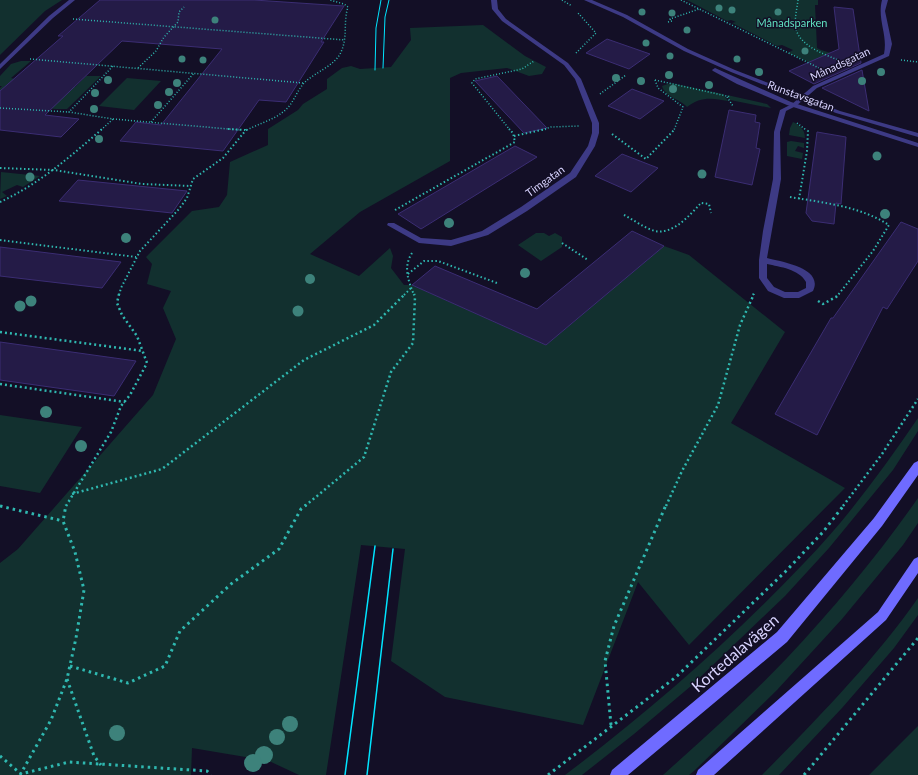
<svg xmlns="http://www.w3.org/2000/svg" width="918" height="775" font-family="Lato,sans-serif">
<rect width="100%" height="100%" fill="#130f26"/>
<path fill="#12302f" d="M0,0H62L45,11L0,55Z
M687,0H818V5H815L817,48L821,50L831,53L818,66L788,53L793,50L782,45L777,46L732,23L736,22L731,20L727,21Z
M483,25L525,56L546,67L542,74L529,76L507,68L461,73L450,78V161L360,212L310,254L359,276L390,248L393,256L391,268L404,285H412L546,345L664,246L689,255L785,332L731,423L845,488L689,645L638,582L583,725L445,697L391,661L405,549L361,545L326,775H299L269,761L192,748L191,775H0V563L18,549L153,395L176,339L163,308L171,291L147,284L152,264L146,257L192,211L219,207L227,195L230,162L268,145V129L298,110L303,104L327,89V79L342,68L351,66L360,69L391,67L411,40L410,28Z
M21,61H31L11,78L19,80L17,82L75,87L86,76H101L67,109H56L0,104V88L2,86H0V76L11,64Z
M127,78L161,81L134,110L99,106Z
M671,83L723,94L728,101C713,98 700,96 687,107C680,99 665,97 662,86Z
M727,95L767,104L771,108L730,100Z
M793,122C800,125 805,130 805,138L789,135L790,128Z
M791,141L804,143V148L798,146L795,151L803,153L802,159L787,156V142Z
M1,172L40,176L23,187L17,185L2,192L7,196L0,199Z
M536,233H544L549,236L555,233L562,237V247L541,261L518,245Z
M0,415L82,427L40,493L0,486Z
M918,418V431L893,470L829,548L785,596L691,686L634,734L582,775H565C650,711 731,640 804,563C847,519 883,469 918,418Z
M918,498V523L903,545L842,619L777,690L694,771L689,775H663C705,737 748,699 787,658C834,608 879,554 918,498Z
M918,598V615L894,648L842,708L779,775H762C816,720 874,661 918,598Z
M918,726V775H869Z"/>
<path fill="#241b47" stroke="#3b2d73" d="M100,0H254L344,6L321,42H324L286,102L259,100L223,151L120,141L136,122L161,125L222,49L122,41L45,115L79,119L61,137L0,130V91L63,36H58Z
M834,7L853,9L861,63L814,84L789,71L839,49Z
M607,39L650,54L629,69L586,53Z
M862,70L869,111L822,88Z
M497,76L547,128L524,133L475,81Z
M632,89L664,101L640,119L608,106Z
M729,110L756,115L755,122L760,123L756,148L760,149L752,185L715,177Z
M817,132L846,137L841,204L836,203L834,224L812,221L806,213Z
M515,146L537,157L421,229L398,214Z
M622,154L658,168L631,192L595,176Z
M78,180L187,191L172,213L59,201Z
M901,222L918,229V261L887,309L883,307L817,435L775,414L831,318H833Z
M632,231L664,246L546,345L412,285L435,266L537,309Z
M0,247L121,262L102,288L0,276Z
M0,342L136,361L114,396L0,380Z"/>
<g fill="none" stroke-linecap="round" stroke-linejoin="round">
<path stroke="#2fb8b0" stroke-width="1.5" stroke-dasharray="1 2" stroke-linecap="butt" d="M562,0L572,6
M681,0L819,68
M798,0C797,9 794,19 796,29C800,46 824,54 838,60
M73,19L345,40
M668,22L672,21L670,19L699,9
M576,53L596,33L578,13
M30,59L303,83
M901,60L918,62
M138,68L156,51L164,37L178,22L179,12L184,7
M655,80L731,97
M655,80L658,88L683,107L674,130
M600,94L626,75
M727,97L733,106
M0,108L69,112
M113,119L240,130
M151,122L194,73
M797,123L806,130
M101,130L113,119L69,112L113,66
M247,130C258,124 273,120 283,112C293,105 296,92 304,83C315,72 335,66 341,52C348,37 343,22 348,7L344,4L330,0
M510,130L472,83L475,79L522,69L534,61
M542,130L551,127L579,126"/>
<path stroke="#2fb8b0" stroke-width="2" stroke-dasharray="1.5 2.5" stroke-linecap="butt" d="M228,129L245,130
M612,134L646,159L675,129
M514,136L546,129
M0,168L54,170L142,184L191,186
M790,197C825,203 859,206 889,225L873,251L838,295
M799,199L807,151L808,131L805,129
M0,202C39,184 70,157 102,129
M395,210L515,142L513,133L509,129
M624,215C634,220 644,228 655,231C673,235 690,215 701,203L709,204L711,213
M0,240L136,257
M562,243L588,260
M412,253C403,267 408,280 414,295
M408,274L424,261H438L497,283
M119,295L121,288L140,251L179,209L187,198L193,179L223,158L246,130L249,129
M404,295L411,288
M753,295L754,293"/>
<path stroke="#2fb8b0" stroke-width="2.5" stroke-dasharray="2 3" stroke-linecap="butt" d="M818,301L823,304L836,297L839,294
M0,332L143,351
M0,384L125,402
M72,494L162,469L304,360L374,325L405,294
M66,506L111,432L121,406L130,395L147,363L137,336L122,315L117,303L119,294
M305,506L364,457L391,372L413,343L415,297L414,294
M666,506L682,471L718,405L740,325L754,294
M843,506L882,454L918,399"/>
<path stroke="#2fb8b0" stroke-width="3" stroke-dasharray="2.5 4" stroke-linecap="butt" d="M0,506L63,521
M70,666L128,683L165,666L180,631L231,584L279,549L301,509L306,505
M67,679L94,756L101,765
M611,725L605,661L614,626L666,505
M0,756L21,774L69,762L207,771L211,775
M20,775L51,720L67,679L76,638L84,590L75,552L63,521L66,505
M548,775L676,677L786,571L823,532L844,505
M804,775L918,638"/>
<path fill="#3d3a85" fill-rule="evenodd" d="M69,0H75L53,18L0,69V64L49,16Z
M491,0H497L498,9L506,19L568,63L581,79L599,123V133L595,146L576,177L527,211L488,235L451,246L419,243L387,225L388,223H394L421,238L451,240L482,231L521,207L570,173L588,146L592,133V123L575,79L564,65L502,21L492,9Z
M882,0H888L885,11L892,44L889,56L817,88L796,106L786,111L780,132L781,179L767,258C782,262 824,268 813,291L799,298H784L768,291L759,278V260L763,231L773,179L774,132L780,110L792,104L813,86L884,54C888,34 877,20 882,0ZM767,264C780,267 799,269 806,282V288L798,292H785L774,287L767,278Z"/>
<path fill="#3d3a85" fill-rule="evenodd" d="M584,0H592L627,15L688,49L735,70L840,111L918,133V137L836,113L731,72L684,51L623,17Z
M715,68L791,102L918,143V147L787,105L737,84L713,71L712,70Z"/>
<path fill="#6f6bff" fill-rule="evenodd" d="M918,461V475L882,526L787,642L628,775H610L612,770L777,632L874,518L914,463Z
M918,557V573L886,620L714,775H696L698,770L878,612L914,559Z"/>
<path stroke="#00e5ff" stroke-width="1" d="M383,68L385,17L389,0
M375,70L376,28L381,0"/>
<path stroke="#00e5ff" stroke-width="1.5" d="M345,775L375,546
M367,775L393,549"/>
</g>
<g fill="#3d827b">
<circle cx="719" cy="8" r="3.5"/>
<circle cx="732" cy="10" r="3.5"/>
<circle cx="642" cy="12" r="3.5"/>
<circle cx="778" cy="12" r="3.5"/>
<circle cx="672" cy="13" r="3.5"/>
<circle cx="215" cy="20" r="3.5"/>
<circle cx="687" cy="30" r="3.5"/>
<circle cx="646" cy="43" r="3.5"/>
<circle cx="805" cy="51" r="3.5"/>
<circle cx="670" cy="56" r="3.5"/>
<circle cx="182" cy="59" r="3.5"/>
<circle cx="737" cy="59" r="3.5"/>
<circle cx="203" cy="60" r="3.5"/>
<circle cx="759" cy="72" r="4"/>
<circle cx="881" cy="72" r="4"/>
<circle cx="669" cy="75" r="4"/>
<circle cx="616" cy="78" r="4"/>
<circle cx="108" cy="80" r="4"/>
<circle cx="641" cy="81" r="4"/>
<circle cx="862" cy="81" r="4"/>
<circle cx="177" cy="83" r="4"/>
<circle cx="709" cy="85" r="4"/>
<circle cx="673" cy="89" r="4"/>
<circle cx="169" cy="92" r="4"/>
<circle cx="95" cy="93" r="4"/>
<circle cx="158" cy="105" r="4"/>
<circle cx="94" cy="109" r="4"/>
<circle cx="99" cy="139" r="4"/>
<circle cx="877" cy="156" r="4.5"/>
<circle cx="702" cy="174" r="4.5"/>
<circle cx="30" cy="177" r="4.5"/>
<circle cx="885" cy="214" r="5"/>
<circle cx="449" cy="223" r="5"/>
<circle cx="126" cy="238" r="5"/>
<circle cx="525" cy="273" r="5"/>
<circle cx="310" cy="279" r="5"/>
<circle cx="31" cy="301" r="5.5"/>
<circle cx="20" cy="306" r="5.5"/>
<circle cx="298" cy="311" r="5.5"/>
<circle cx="46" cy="412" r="6"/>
<circle cx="81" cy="446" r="6"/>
<circle cx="290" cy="724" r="8"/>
<circle cx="117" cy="733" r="8"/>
<circle cx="277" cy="737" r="8"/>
<circle cx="264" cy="755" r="9"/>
<circle cx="253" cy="763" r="9"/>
</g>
<g text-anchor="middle" stroke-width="3" stroke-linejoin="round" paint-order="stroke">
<g font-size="11" fill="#5fe0c0" stroke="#130f26">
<text x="792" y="27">Månadsparken</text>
</g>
<g font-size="11" fill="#d9d4ff" stroke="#130f26">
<text transform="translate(840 64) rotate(-25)" y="4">Månadsgatan</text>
<text transform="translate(801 96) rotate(20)" y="4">Runstavsgatan</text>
<text transform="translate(545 181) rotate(-36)" y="4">Timgatan</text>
</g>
<g font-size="16" fill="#d9d4ff" stroke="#130f26">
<text transform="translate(735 653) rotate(-41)" y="6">Kortedalavägen</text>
</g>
</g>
</svg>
